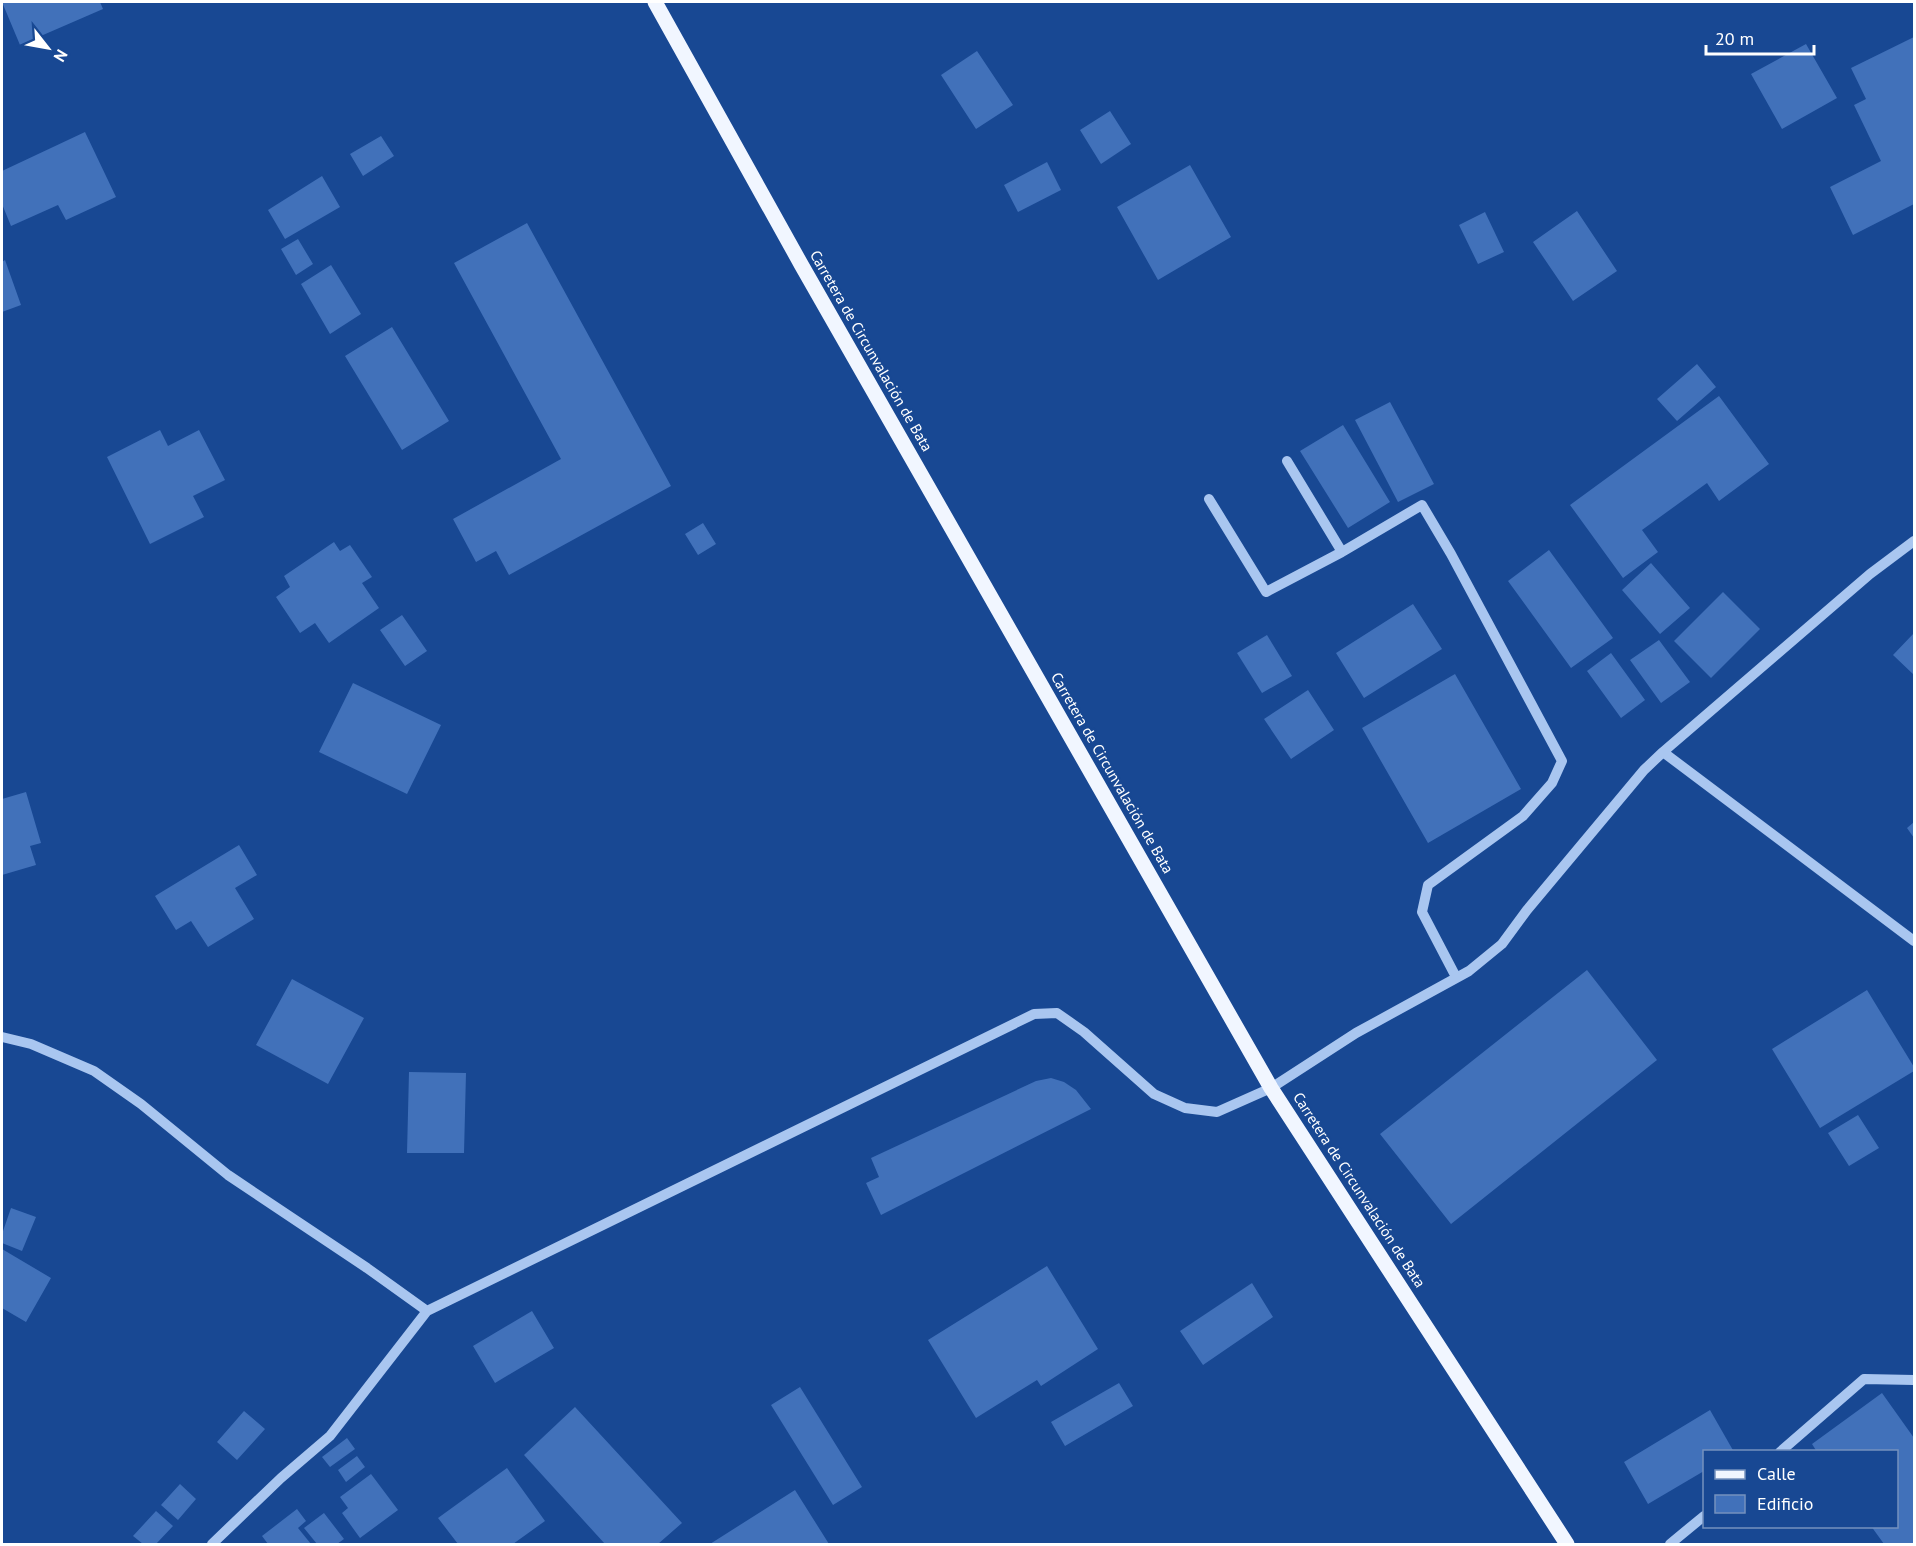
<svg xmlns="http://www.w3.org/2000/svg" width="1916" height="1546" font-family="'PT Sans',sans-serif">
<rect width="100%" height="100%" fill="#184893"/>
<path fill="#4171ba" d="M2,2H100L103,9L20,45Z
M1914,37V204L1853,235L1830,187L1881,161L1854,105L1866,99L1851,68Z
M1806,44L1837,98L1782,129L1751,74Z
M977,51L1013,105L976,129L941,75Z
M1110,111L1131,144L1101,164L1080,130Z
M85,132L116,197L66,220L58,205L11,226L2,204V171Z
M381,136L394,156L363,176L350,154Z
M1047,162L1061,190L1018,212L1004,185Z
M1190,165L1231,237L1158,280L1117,207Z
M322,176L340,207L285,239L268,210Z
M1577,211L1617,271L1573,301L1533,242Z
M1485,212L1504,252L1478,264L1459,225Z
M527,223L671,486L509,575L496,551L476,562L453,519L561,459L454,263Z
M298,239L313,264L296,275L281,249Z
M5,260L21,305L2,312V262Z
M331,265L361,314L330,334L301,284Z
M392,327L449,421L402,450L345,356Z
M1697,364L1716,387L1677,421L1657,399Z
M1719,396L1769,464L1719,501L1707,483L1642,530L1658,552L1623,578L1570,505Z
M1390,402L1434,484L1398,502L1355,420Z
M1343,425L1390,502L1348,528L1300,451Z
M160,430L168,446L199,430L225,480L193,496L204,517L150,544L107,457Z
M703,523L716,544L698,555L685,534Z
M334,542L340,551L350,545L372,577L362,583L379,608L329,643L315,623L300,633L276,597L290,587L284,576Z
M1549,550L1613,638L1571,668L1508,581Z
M1651,563L1690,608L1660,634L1622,590Z
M1723,592L1760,629L1711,678L1674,641Z
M1413,604L1442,649L1364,698L1336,653Z
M402,615L427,651L405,666L380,630Z
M1914,633V675L1893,655Z
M1267,635L1292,676L1262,693L1237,653Z
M1659,640L1690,682L1661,703L1630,660Z
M1611,653L1645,700L1621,718L1587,671Z
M1455,674L1521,789L1428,843L1362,728Z
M353,683L441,725L407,794L319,752Z
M1308,690L1334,730L1291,759L1264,719Z
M26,792L41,843L30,846L36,865L2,875V799Z
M1914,822V838L1907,828Z
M239,845L257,875L235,888L254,919L208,947L191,921L176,930L155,896Z
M1587,970L1657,1060L1451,1224L1380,1134Z
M292,979L364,1018L328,1084L256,1045Z
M1867,990L1914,1067V1071L1820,1128L1772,1049Z
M409,1072L466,1073L464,1153H407Z
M1051,1078L1064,1082L1076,1090L1091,1109L881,1215L866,1183L879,1177L871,1158L1036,1081Z
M1858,1115L1879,1148L1849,1166L1828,1133Z
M11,1208L36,1217L22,1251L2,1243V1234Z
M2,1249L51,1278L26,1322L2,1308Z
M1047,1266L1098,1349L1041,1386L1037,1380L976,1418L928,1340Z
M1252,1283L1273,1317L1203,1365L1180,1331Z
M532,1311L554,1348L495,1383L473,1346Z
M1119,1383L1133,1406L1065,1446L1051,1422Z
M800,1387L862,1487L833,1505L771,1405Z
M1882,1393L1914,1438V1544H1884L1871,1526H1896V1452H1817L1812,1444Z
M575,1407L682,1523L658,1544H605L524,1455Z
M1710,1410L1734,1452H1704V1471L1648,1504L1624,1462Z
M244,1411L265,1429L237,1460L217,1442Z
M347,1438L355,1449L330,1467L322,1457Z
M357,1456L365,1467L346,1482L338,1470Z
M507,1468L545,1521L513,1544H458L438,1518Z
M371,1474L398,1510L360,1538L342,1513L348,1508L340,1497Z
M180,1484L196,1499L178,1520L161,1505Z
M795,1490L829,1544H710Z
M297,1509L306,1521L298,1528L311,1544H268L262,1536Z
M156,1511L173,1526L156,1544H143L133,1536Z
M324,1513L344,1539L337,1544H317L304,1528Z"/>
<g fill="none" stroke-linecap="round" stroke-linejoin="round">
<path stroke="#a9c6f0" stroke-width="10" d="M1287,461L1342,552
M1209,499L1266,592L1342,552L1422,505L1451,554L1562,761L1552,783L1523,816L1428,885L1422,912L1456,977
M1663,752L1914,941
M2,1037L31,1044L94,1071L141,1104L228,1175L367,1268L427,1311L1034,1014L1057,1013L1084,1032L1154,1094L1185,1108L1217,1112L1271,1088L1356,1033L1469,971L1502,944L1527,910L1644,770L1663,752L1870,574L1914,541
M1780,1452L1864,1379L1914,1380
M212,1544L281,1478L330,1436L427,1311
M1670,1544L1704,1516"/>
<path stroke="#f1f6ff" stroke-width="15" d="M655,2L802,266L1271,1088L1567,1544"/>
</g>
<g text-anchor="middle" stroke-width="4.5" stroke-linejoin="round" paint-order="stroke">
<g font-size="15" fill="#fff" stroke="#184893">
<text transform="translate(871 351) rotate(60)" y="5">Carretera de Circunvalación de Bata</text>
<text transform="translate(1112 773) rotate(60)" y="5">Carretera de Circunvalación de Bata</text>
<text transform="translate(1359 1190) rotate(57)" y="5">Carretera de Circunvalación de Bata</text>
</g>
</g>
<rect width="1916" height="1546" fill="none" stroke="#ffffff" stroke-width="6"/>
<rect x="1703" y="1450" width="195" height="78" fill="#184893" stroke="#7491be" stroke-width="1.5"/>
<rect x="1715" y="1470" width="30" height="9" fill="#f1f6ff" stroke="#7491be" stroke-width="1.5"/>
<text x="1757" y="1480" font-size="18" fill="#ffffff">Calle</text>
<rect x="1715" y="1495" width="30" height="18" fill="#4171ba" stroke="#7491be" stroke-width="1.5"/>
<text x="1757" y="1510" font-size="18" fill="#ffffff">Edificio</text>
<g transform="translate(48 48) rotate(121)" stroke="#184893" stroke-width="4.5" paint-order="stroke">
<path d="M0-4.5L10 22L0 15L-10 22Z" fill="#ffffff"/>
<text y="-9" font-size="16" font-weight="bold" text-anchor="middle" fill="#ffffff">N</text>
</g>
<path d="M1706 45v9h108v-9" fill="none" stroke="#ffffff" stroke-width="3"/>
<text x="1715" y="45" font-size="18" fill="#ffffff" stroke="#184893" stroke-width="4.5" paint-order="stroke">20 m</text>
</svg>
